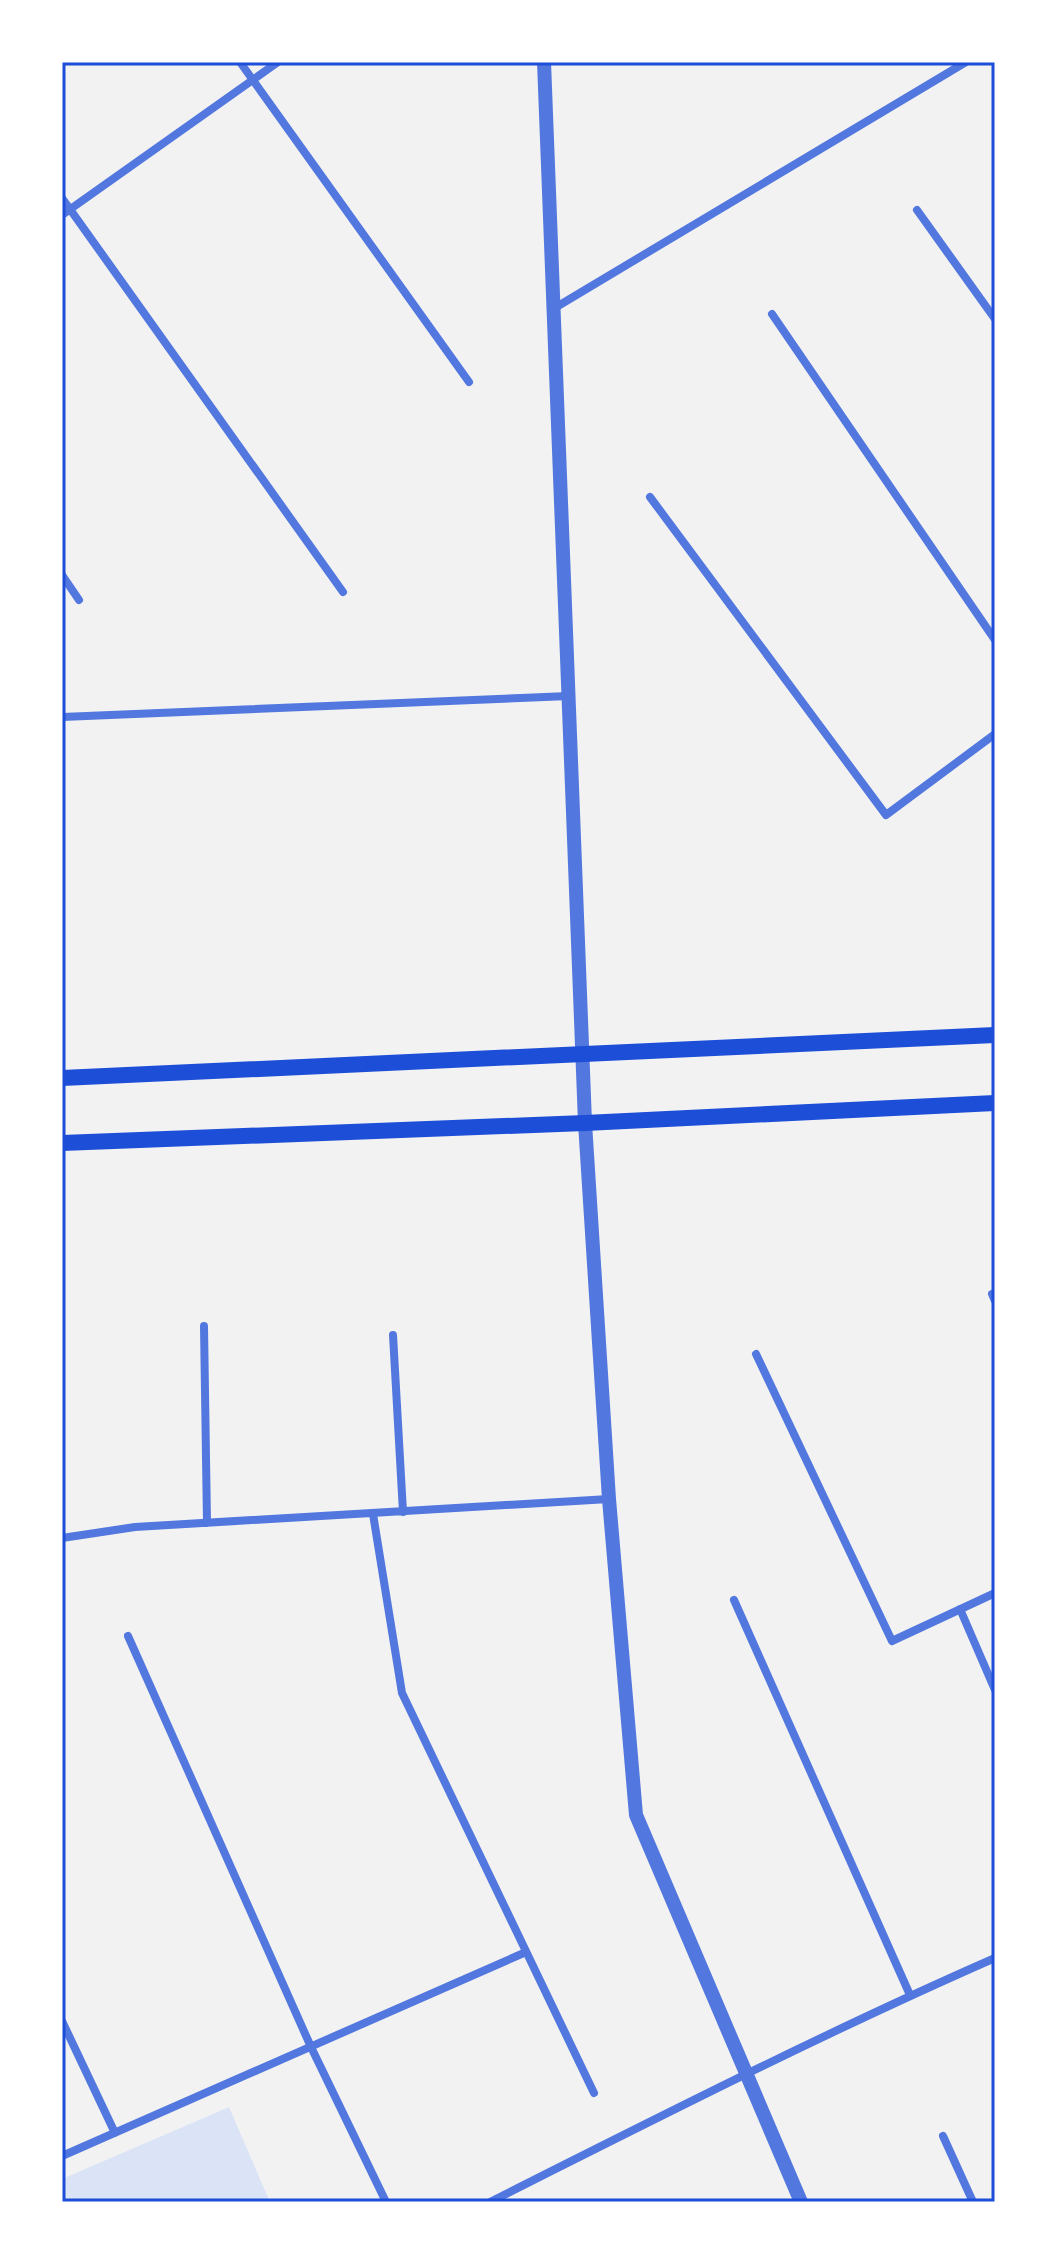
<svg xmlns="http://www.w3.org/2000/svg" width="1057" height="2264" font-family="'Golos Text',sans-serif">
<rect width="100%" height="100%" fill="#f2f2f2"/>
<path fill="#dbe4f7" d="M229,2107L270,2202H62V2179Z"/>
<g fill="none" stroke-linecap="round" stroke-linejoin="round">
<path stroke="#5277de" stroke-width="8" d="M240,62L469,382
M62,198L343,592
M917,210L995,319
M62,215L278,62
M553,309L966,62
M772,314L995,640
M650,497L886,815L995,734
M62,575L79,600
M62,717L569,696
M992,1294L995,1301
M204,1326L207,1523
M393,1335L403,1512
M756,1354L892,1641L995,1593
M373,1514L402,1693L594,2093
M62,1538L135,1527L609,1499
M734,1600L910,1995
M960,1609L995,1690
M128,1636L311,2047L386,2202
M62,2021L115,2133
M943,2136L973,2202
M62,2156L526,1952
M490,2202C657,2118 824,2033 995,1958"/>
<path stroke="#5277de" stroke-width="14" d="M544,62L585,1123L609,1499L636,1815L801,2202"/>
<path stroke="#1d4ed8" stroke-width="16" d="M62,1078L995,1035
M62,1143L585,1123L995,1103"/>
</g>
<rect width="1057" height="2264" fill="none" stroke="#ffffff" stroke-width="128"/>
<rect x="64" y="64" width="929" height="2136" fill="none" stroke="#1d4ed8" stroke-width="3"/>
</svg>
